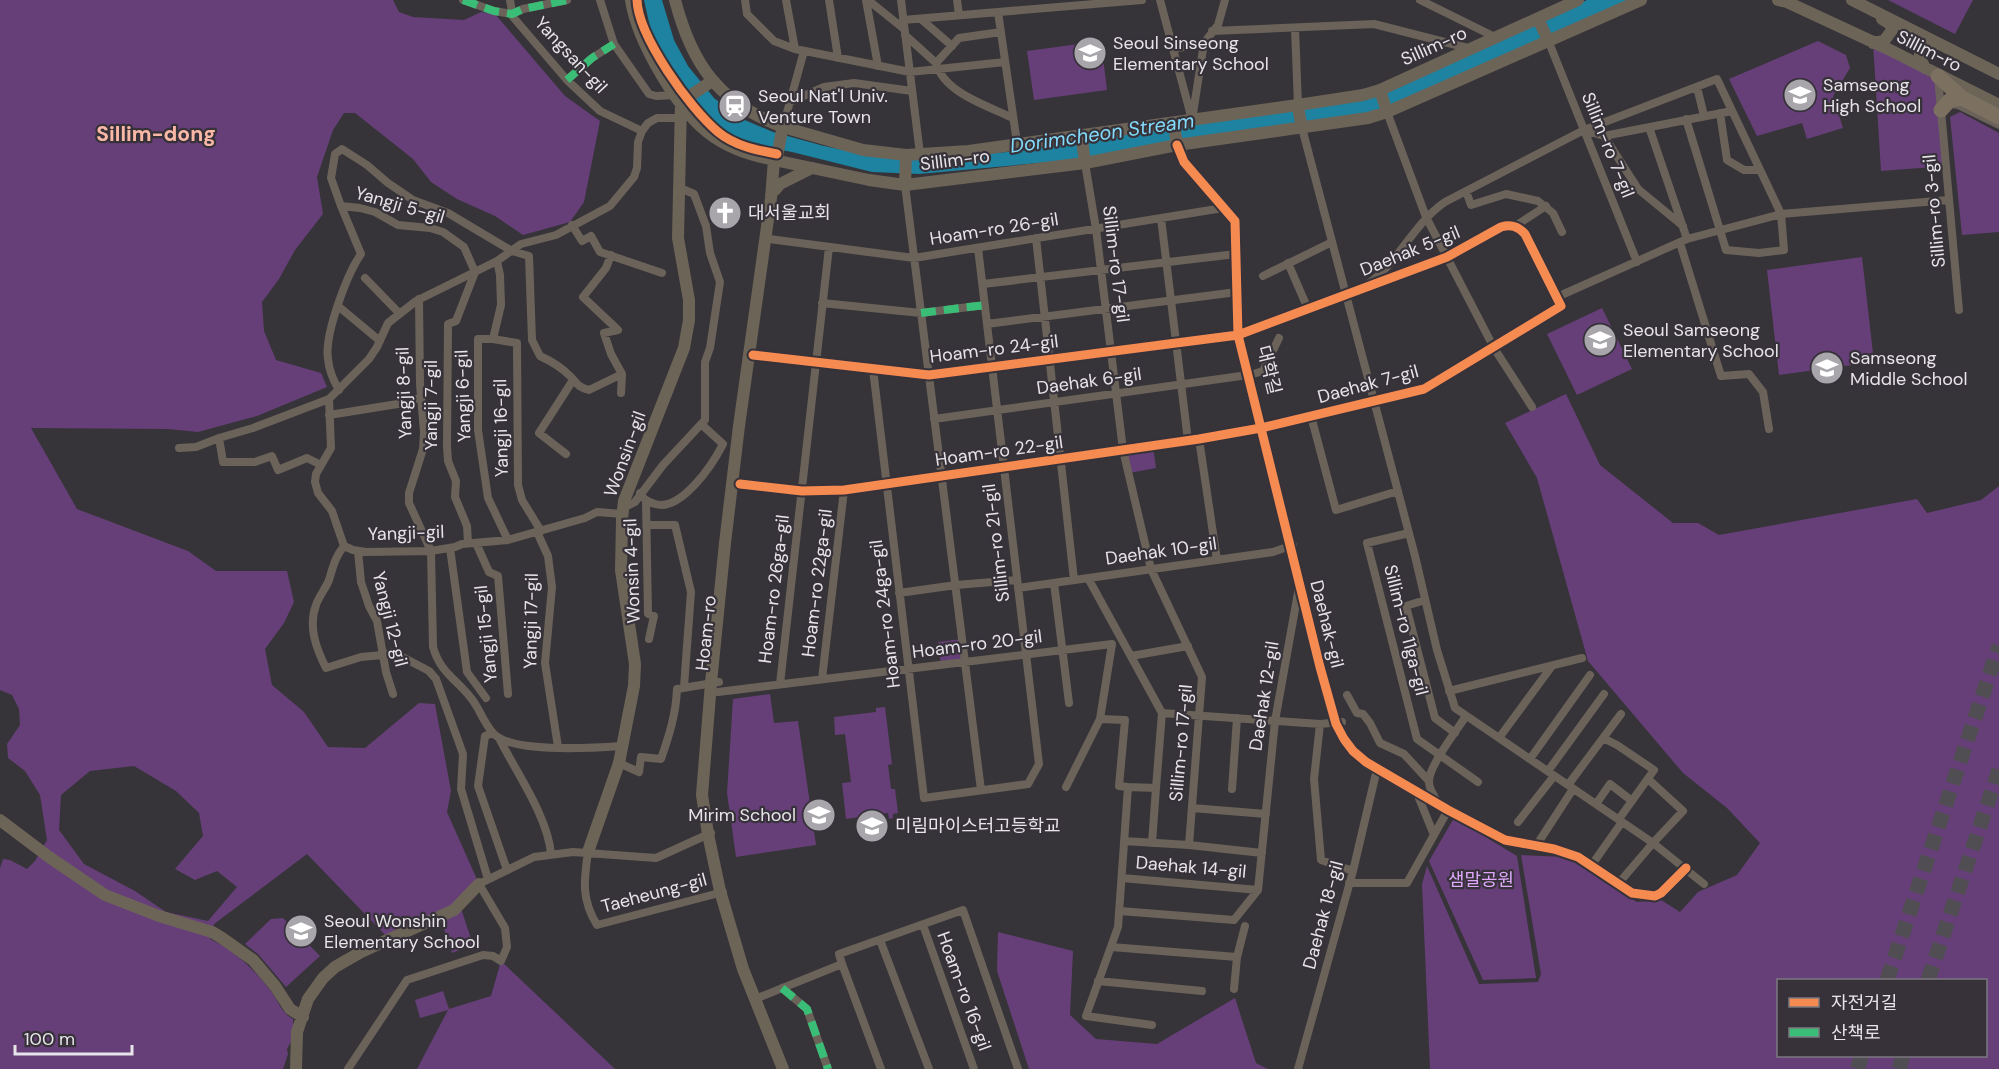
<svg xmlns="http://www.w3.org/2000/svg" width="1999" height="1069" font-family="'DM Sans','Noto Sans KR',sans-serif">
<rect width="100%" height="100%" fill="#363438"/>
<path fill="#663f79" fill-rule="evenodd" d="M0,0H393L399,12L413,17L464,20L481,12L495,14L565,96L600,121L584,202L570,222L523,235L495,216L457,199L431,182L413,159L355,113H344L333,130L317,177L323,214L295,250L279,279L262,302L264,331L276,360L321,373L327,387L257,416L198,432L168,429L31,428L77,509L188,551L216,571H287L294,602L284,623L265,649L272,685L304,712L328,747L365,748L419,703L435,704L451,791L447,812L479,884L460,905L473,945L452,953L440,917L389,939L307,854L214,924L210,939C234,950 254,969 270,990C278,1000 281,1013 293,1019V1038L287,1049L288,1054L283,1069H0V868L3,859L10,860L27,869L35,861L47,840L40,795L25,771L8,758L7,744L20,725L19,709L12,695L0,690ZM134,766L176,791L199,813L203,836L175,869L195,880L217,871L237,887L208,921L166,912L135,891L84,864L59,830L61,795L90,771Z
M1888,0H1973L1955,34Z
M1101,41L1107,90L1034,100L1027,51Z
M1818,41L1846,55L1850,68L1833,96L1843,128L1807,139L1802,123L1757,136L1729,79Z
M1873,43L1938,76L1946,166L1881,171Z
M1960,112L1999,133V232L1962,235L1950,117Z
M1862,257L1874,362L1779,375L1767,270Z
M1602,308L1632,369L1577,395L1547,334Z
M1566,394L1600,465L1673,523H1698L1719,535L1917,499L1927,513L1981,500L1999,486V1069H1430L1422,884L1427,866L1479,984L1538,982L1541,974L1521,855L1566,857L1637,902L1661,900L1680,912L1698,892L1737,875L1760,843L1727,808L1683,773L1588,661L1537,478L1505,423ZM1778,980H1986V1056H1778Z
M1153,447L1156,468L1129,473L1125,452Z
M962,639L965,662L941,665L938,642Z
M770,694L774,723L798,721L816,845L736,857L727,793L733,699Z
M885,707L892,764L888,765L891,789H895L898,813L893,814V818L889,819L888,813L846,819L842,783L851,782L845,734L835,735L834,717L876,712V708Z
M1454,818L1517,856L1536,978L1483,980L1429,861Z
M283,918L320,956L286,987L258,954L245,944L271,919Z
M998,932L1073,951L1070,1015L1096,1039L1157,1044L1235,998L1256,1063L1268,1069H1029L997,971Z
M501,961L615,1069H417L448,1010L420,1018L415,1000L443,991L449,1009L491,996Z"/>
<path fill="#1d83a1" d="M644,0H662L674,40L688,66L714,98L740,118L773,132L824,146L863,154L923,160L1018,151L1325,104L1474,51L1587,0H1631L1385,110L1082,159L919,174L872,172L792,152L748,144L728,136L715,125L704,112L662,53L650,27Z"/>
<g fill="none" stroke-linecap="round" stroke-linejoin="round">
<path stroke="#514e53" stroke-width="15" stroke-dasharray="15 8" stroke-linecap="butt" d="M1887,980L1999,646
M1928,980L1999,770
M1857,1069L1862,1056
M1899,1069L1903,1056"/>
<path stroke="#6b635a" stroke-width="8" d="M463,0L494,11L512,14L523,9L567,0
M510,0L513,17L567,80L600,111L642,131
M600,0L614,44L649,94L656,96L676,95
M745,0L747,14L774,41L795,49L910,72L1005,62
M786,0L795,49
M829,0L838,58
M866,0L878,66
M868,0L904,29
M901,0L920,154
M957,0L959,15
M1160,0L1191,116
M1420,0L1497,38
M998,12L1017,143
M921,19L952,46
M903,20L1142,0
M1295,28L1298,105
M1212,31L1374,24L1472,49
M1001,32L959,38L936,63C944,93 988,106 1013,118
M905,35L936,63
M1548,40L1637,262
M1173,49L1204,43
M1938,77L1959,310
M567,80L592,58L614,44
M1697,87L1704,116
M790,102L824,87L854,83L912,91
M1952,104L1958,105L1999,125
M1387,112L1426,217L1494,348L1532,407
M1720,113L1727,160L1744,170H1760
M1192,120L1204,43L1218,25L1225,0
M783,127L804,51
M1649,127L1687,239
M1302,128L1415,556L1437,650L1455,708L1653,843L1704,884
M1584,130L1604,136L1732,111
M1604,136L1638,189L1683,226
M1085,163L1096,229L1123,450L1151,569L1202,677L1189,845
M905,185L981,790
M1466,191L1471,205L1506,194L1538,201L1553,213L1562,232
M1161,218L1188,441
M572,225L582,241L591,236L600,252L662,273
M1515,226L1546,206
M1036,238L1074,580
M769,239L914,258L1223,208
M1680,243L1721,376L1749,374L1763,392L1769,429
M611,255L606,268L583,297L618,330L604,333L611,354L622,374L621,393
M497,261L500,275L501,305L493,339H478V430L488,498L508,540
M1288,263L1308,309
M1263,276L1332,242
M365,278L400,314
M983,284L1236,254
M1368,284C1399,262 1413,224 1445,202L1584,130L1717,79L1781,214L1784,250L1759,253L1726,250L1686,119
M1557,297L1687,239L1781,214L1949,200
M419,299L420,384L424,432L423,449L409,493V503L431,551L433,647C440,672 456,679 471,698C480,709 484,724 494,734C513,753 594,748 621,746
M822,303L921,313L985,305
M338,306L380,341
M987,324L1237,292
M493,339L517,343L518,485L522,500L541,531
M873,369L924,798L1028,784L1039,764L978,248
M1253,374L1263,371L1279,338
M339,390C333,380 329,371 328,359C324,335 347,274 361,254L341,206
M329,415L404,403L422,397
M1311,416L1336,510L1398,491
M934,419L1248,375
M219,438L223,462H255L272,456L278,470L307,458L321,465
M1199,439L1217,560
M179,448L196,447L219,438L253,428L329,399
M566,454L539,433L573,380
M740,484L802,491L844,490L1199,439L1261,428L1424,389L1561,306L1525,234C1518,226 1511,224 1501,227L1447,257L1238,335L929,375L753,355
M640,493C644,500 648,502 655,504C681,512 713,464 723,444L701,424
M646,500L648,614L654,616L649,639
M623,508L635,502L663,465L705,420V362L710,348L720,282L710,253L706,226L694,194L678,187
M623,514L597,512L585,518L508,540L462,544L455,547L431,551L366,552L353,550L344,546L332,511L318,493L315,482L316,474L331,448L329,399L369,359L377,347L388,323L416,301L497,261L521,244L556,235L610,206L634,177L637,168L638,142L642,131L648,123L657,118H680
M647,525H675L691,592L684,687
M537,532L548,556L552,587L545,663L558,747
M1409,533L1367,543L1417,739L1478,782
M468,543L467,526L455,497L456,481L448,461L447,446L448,324L456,321L475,272L464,247L443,232L430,228L398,225L375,212L360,208L341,206L331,178L335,154L342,149L367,165L388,183L413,200L448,213L512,251L529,256L532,340L540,356C551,361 561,367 570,376C578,384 576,386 589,390L622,374
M476,543L489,572L498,576L508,694
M344,546C335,557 333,567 329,580C326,588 319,596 316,605C308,627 316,648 326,668L361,657L383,655L393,652L429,671L436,679L463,754L461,789L488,879
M450,548L467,672L486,698
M358,551L361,582L369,606L377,621L386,672L393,694
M1088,578L1162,713
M1054,583L1069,703
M1018,588L1273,552L1293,545
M899,593L956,585L1017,580
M1425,600L1406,606L1435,718L1455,733
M1131,656L1188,646
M822,679L844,490
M780,684L829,247
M1449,691L1582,658
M718,692L1112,644L1100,719L1066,787
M1347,695L1357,713L1363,714L1370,723L1380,743L1404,754L1428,780
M1100,719L1125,720L1119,786L1128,787
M1320,724L1314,779L1321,860L1353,871
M493,733L485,736L478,786L507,870
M499,738C516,772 548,817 551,854
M1499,738L1552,666
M1603,738L1617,745L1654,770L1619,819
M1530,759L1590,675
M619,763L639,772L641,757L661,759C669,736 676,714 677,689L719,682
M1548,771L1604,694
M1568,785L1621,714
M1232,789L1237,718
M1416,791L1434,835
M1437,804C1436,796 1429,791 1429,782C1428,767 1457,730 1466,716
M1596,804L1610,784L1632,801
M1192,808L1266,814
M1518,822L1554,776
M1124,841L1189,845L1262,853
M1152,843L1156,788
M1536,846L1573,789
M588,852C584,880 581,899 597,925L723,892
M1591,866L1622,822
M1122,878L1258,890
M1349,883H1407L1448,810
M1618,884L1653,843L1683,811L1648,779
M1120,911L1234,920L1258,890L1275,721L1299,587
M923,925L974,1069
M880,940L929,1069
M1111,947L1237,957
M842,964L881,1069
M1098,981L1202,991
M782,988L807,1009L828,1069
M1234,989L1237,957L1245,926
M760,997L842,964L839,954L963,910L1018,1069
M1152,1025L1086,1016L1118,927L1128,787L1156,788L1162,713L1320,724L1342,722
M348,1069L407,980L483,955L493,956L501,961L507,947L505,928L479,884L534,857L573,852L656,858L711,833
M1298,1069L1353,871L1377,769"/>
<path stroke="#6d6458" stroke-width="12" d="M631,0C637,41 679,114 714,137C733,150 752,155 774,160
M1778,0L1787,2L1886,48L1999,105
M1852,0L1999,74
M1539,21L1548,40
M1873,43L1884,41L1892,30L1890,24L1882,19
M1925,68L1920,59V50L1930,44H1940
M1380,90L1387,112
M782,130L783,127L863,150L906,155L969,151L1298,105V107
M1176,138L1184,162L1235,221L1238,335L1320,667L1336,724L1344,739L1353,751L1366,762L1448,810L1505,840L1554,849L1578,857L1632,893L1655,896L1661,893L1686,868
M1082,140L1085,163
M778,153L774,160L771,198L739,426L725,543L711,683L702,795L708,834L720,891L743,969L783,1069
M905,185L906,155
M775,190L780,184L812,168L869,180L905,185L1085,163L1177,145L1368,118L1387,112L1641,0
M0,820L49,857L105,895L159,916L212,932L222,938L253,960L275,986L290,1009L303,1017
M588,852L619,763L634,686L635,664L621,570L622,519L624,501L684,348L689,320V300L678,238L681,102
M296,1069L297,1032L308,999L323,978L335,967L361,952L454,910L479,884"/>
<path stroke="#7c7060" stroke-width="15" d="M1938,76L1962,98L1999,117
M1941,110L1950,100L1962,98"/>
<path stroke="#6d6458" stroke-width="12" d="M675,0C692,65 719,103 783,127
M681,102L712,81
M1298,105L1363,95L1380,90L1578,0
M1298,107L1301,123
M1174,125L1176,138
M1081,135L1082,140
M778,152L782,130
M774,160L812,168"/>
<path stroke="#3abd76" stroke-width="8" stroke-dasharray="15 8" stroke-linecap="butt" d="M463,0L494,11L512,14L523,9L567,0
M567,80L592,58L614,44
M921,313L985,305
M782,988L807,1009L828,1069"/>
<defs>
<path id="cycleway" d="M637,0C638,36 690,109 718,132C735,146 756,150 777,154
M1177,145L1184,162L1235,221L1238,335L1320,667L1336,724L1344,739L1353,751L1366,762L1448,810L1505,840L1554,849L1578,857L1632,893L1655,896L1661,893L1686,868
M740,484L802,491L844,490L1199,439L1261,428L1424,389L1561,306L1525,234C1518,226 1511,224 1501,227L1447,257L1238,335L929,375L753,355"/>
</defs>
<use href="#cycleway" stroke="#37323a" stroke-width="13"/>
<use href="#cycleway" stroke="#f68b52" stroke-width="9"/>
</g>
<defs>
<symbol id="school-disc" viewBox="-11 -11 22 22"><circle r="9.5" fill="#a9a6ab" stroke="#37323a"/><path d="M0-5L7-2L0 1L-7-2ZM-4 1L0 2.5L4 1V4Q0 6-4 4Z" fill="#fff"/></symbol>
<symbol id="station-disc" viewBox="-11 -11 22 22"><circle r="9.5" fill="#a9a6ab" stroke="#37323a"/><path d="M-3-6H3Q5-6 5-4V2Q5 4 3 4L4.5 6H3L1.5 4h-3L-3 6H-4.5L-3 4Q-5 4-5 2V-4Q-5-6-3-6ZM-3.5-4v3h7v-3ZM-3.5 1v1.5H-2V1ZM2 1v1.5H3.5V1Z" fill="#fff"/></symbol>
<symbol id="church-disc" viewBox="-11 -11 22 22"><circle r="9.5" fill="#a9a6ab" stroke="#37323a"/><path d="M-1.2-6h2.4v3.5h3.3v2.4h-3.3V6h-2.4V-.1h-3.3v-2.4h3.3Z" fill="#fff"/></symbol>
</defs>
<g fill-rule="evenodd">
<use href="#school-disc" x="1071" y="34" width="38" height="38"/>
<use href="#school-disc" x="1781" y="76" width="38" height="38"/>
<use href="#station-disc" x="716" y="87" width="38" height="38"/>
<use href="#church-disc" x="706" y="194" width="38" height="38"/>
<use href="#school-disc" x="1581" y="321" width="38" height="38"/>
<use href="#school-disc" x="1808" y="349" width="38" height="38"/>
<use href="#school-disc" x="800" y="796" width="38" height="38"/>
<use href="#school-disc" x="853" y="807" width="38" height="38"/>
<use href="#school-disc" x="282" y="912" width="38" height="38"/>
</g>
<g text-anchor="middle" stroke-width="4.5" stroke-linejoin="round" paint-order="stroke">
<g font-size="18" fill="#e7e4e9" stroke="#37323a" text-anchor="start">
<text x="1113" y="49">Seoul Sinseong<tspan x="1113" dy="21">Elementary School</tspan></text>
<text x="1823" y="91">Samseong<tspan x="1823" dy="21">High School</tspan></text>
<text x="758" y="102">Seoul Nat'l Univ.<tspan x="758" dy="21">Venture Town</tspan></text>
<text x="748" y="219">대서울교회</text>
<text x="1623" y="336">Seoul Samseong<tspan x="1623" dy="21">Elementary School</tspan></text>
<text x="1850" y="364">Samseong<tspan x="1850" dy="21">Middle School</tspan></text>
<text x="796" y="821" text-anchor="end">Mirim School</text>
<text x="895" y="832">미림마이스터고등학교</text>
<text x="324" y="927">Seoul Wonshin<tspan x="324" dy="21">Elementary School</tspan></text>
</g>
<g font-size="18" fill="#e7e4e9" stroke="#37323a">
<text transform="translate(1434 46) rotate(-24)" y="6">Sillim-ro</text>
<text transform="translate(1929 51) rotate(27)" y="6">Sillim-ro</text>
<text transform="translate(571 55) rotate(47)" y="6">Yangsan-gil</text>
<text transform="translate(1608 145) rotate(68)" y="6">Sillim-ro 7-gil</text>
<text transform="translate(955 160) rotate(-7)" y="6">Sillim-ro</text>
<text transform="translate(400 205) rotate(16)" y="6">Yangji 5-gil</text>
<text transform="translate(1934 211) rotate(-95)" y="6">Sillim-ro 3-gil</text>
<text transform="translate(994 229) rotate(-9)" y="6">Hoam-ro 26-gil</text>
<text transform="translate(1410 251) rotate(-22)" y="6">Daehak 5-gil</text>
<text transform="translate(1116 264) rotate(83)" y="6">Sillim-ro 17-gil</text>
<text transform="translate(994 349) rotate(-7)" y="6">Hoam-ro 24-gil</text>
<text transform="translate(1269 370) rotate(76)" y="6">대학길</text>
<text transform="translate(1089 381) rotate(-8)" y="6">Daehak 6-gil</text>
<text transform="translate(1368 384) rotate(-15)" y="6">Daehak 7-gil</text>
<text transform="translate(404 393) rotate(-92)" y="6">Yangji 8-gil</text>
<text transform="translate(463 396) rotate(-92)" y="6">Yangji 6-gil</text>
<text transform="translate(431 405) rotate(-90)" y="6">Yangji 7-gil</text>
<text transform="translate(501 428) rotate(-91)" y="6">Yangji 16-gil</text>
<text transform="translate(999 451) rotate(-8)" y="6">Hoam-ro 22-gil</text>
<text transform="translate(625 454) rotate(-70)" y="6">Wonsin-gil</text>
<text transform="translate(406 533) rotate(-2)" y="6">Yangji-gil</text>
<text transform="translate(996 543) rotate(-97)" y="6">Sillim-ro 21-gil</text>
<text transform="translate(1161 551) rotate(-8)" y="6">Daehak 10-gil</text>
<text transform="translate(632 571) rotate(-92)" y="6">Wonsin 4-gil</text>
<text transform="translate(817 583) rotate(-83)" y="6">Hoam-ro 22ga-gil</text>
<text transform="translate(774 589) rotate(-83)" y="6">Hoam-ro 26ga-gil</text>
<text transform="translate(885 614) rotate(-97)" y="6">Hoam-ro 24ga-gil</text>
<text transform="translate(390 619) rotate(76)" y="6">Yangji 12-gil</text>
<text transform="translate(531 621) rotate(-89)" y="6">Yangji 17-gil</text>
<text transform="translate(1327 624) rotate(76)" y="6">Daehak-gil</text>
<text transform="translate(1406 630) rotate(76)" y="6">Sillim-ro 11ga-gil</text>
<text transform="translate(706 633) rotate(-84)" y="6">Hoam-ro</text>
<text transform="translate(486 634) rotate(-96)" y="6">Yangji 15-gil</text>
<text transform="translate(977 644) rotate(-7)" y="6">Hoam-ro 20-gil</text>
<text transform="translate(1264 696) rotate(-81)" y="6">Daehak 12-gil</text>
<text transform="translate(1181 743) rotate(-85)" y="6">Sillim-ro 17-gil</text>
<text transform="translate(1191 867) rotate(5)" y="6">Daehak 14-gil</text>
<text transform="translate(654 893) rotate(-15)" y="6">Taeheung-gil</text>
<text transform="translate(1323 915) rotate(-75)" y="6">Daehak 18-gil</text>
<text transform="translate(964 991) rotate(70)" y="6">Hoam-ro 16-gil</text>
</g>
<g font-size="18" fill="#dfa8fc" stroke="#37323a">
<text x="1481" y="886">샘말공원</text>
</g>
<g font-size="20" font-style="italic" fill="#82dbfa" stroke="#37323a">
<text transform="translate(1102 133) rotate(-8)" y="7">Dorimcheon Stream</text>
</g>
<g font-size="21" font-weight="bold" fill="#fab8a7" stroke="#37323a">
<text x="156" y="141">Sillim-dong</text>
</g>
</g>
<rect x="1777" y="979" width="210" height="78" fill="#37323a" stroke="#7d7980" stroke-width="1.5"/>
<rect x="1789" y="998" width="30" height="9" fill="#f68b52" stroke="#7d7980" stroke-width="1.5"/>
<text x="1831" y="1009" font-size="18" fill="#e7e4e9">자전거길</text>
<rect x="1789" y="1028" width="30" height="9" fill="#3abd76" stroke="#7d7980" stroke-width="1.5"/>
<text x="1831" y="1039" font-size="18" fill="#e7e4e9">산책로</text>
<path d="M15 1045v9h117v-9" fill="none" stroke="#e7e4e9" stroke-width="3"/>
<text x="24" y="1045" font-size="18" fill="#e7e4e9" stroke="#37323a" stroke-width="4.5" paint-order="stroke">100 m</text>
</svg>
